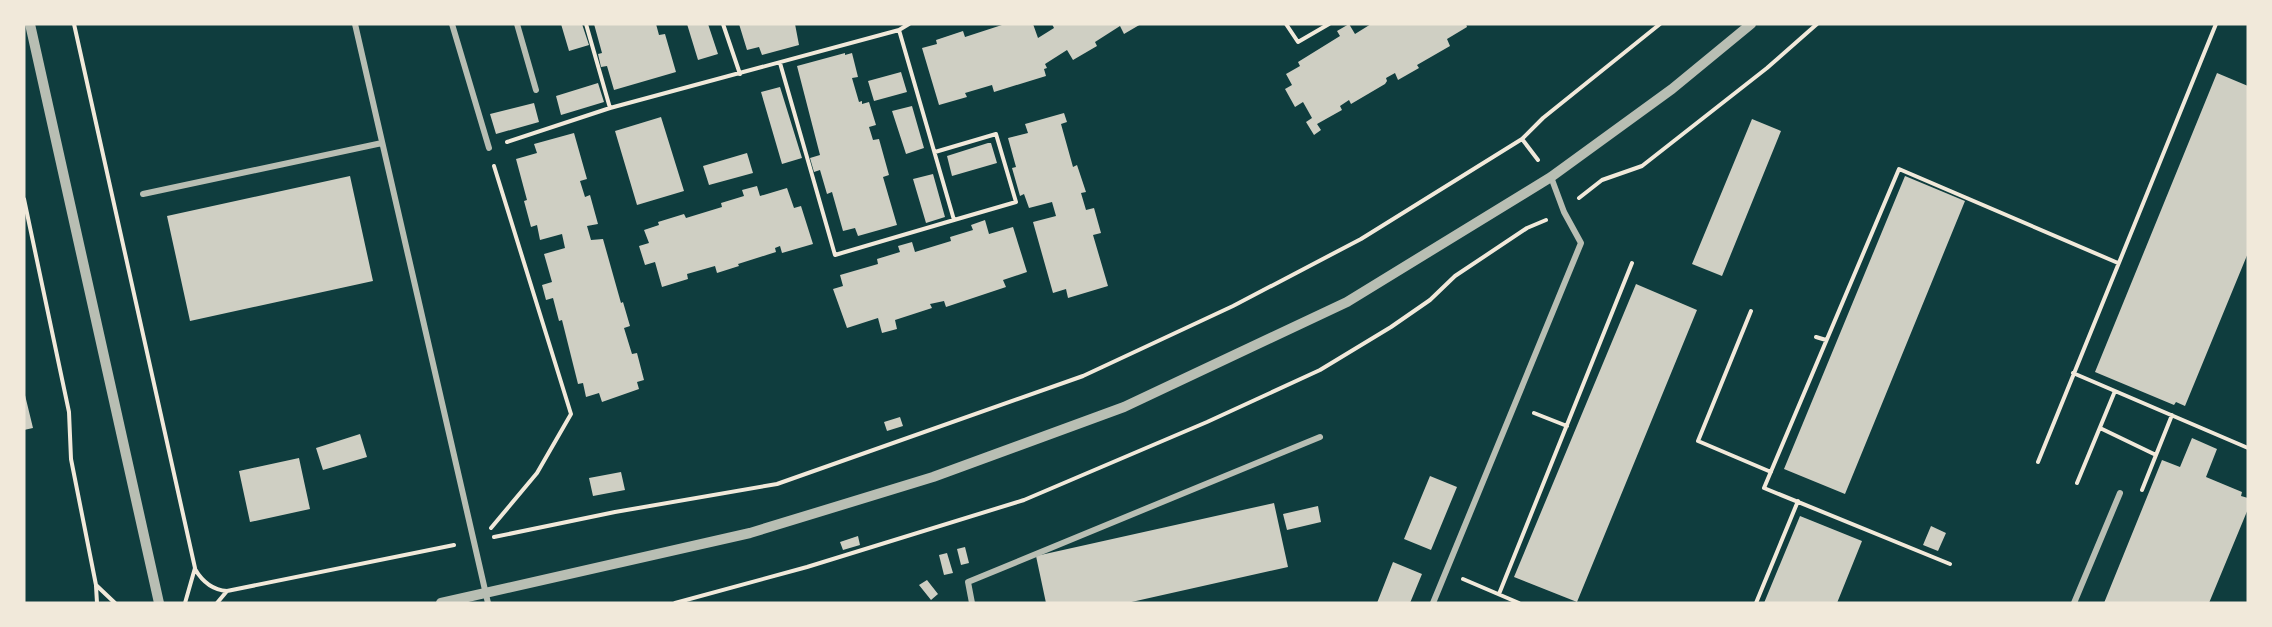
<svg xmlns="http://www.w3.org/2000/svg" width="2272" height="627" font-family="'PT Sans',sans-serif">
<rect width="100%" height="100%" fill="#0f3d3e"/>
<path fill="#cfcfc3" d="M561,24H582L589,45L569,51Z
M594,24H656L659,35L665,34L676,72L614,90L607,66L601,67L598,54L602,53Z
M687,24H708L718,54L698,60Z
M739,24H795L799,45L762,55L759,47L747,50Z
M1005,24H1033L1038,38L1054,28L1052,24H1141L1124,34L1120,26L1095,42L1097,46L1073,60L1067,50L1045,64L1047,68L1044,69L1046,76L994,92L992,85L965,93L967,97L939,105L922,48L937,44L936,40L963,31L965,37Z
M1349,24L1355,34L1371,24H1466L1467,27L1447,39L1450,46L1417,65L1419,68L1398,80L1395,73L1386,78L1387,81L1385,84L1351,104L1349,100L1340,106L1342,110L1317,124L1321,130L1314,135L1306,122L1312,118L1303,102L1295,107L1285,89L1292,85L1286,74L1300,66L1298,62L1340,36L1337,31Z
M845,53V55L852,53L858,77L852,78L859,102L862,101V104L869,102L876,125L869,127L873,140L879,139L889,175L883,177L897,225L858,236L855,228L843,231L832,192L827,194L820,170L814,172L810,158L820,155L797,66Z
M901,72L907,92L874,101L868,81Z
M2217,73L2248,86V253L2185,406L2176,402L2174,405L2095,372Z
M598,83L604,102L561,115L556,96Z
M780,87L802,158L782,164L761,92Z
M534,103L539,122L496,134L490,114Z
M912,106L924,148L906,154L892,111Z
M1064,113L1067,122L1061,124L1073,167L1077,165L1086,192L1081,193L1086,210L1094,208L1101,233L1093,235L1108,286L1068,298L1066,289L1053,293L1033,222L1056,216L1052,202L1029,208L1024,194L1020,196L1012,168L1016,167L1008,138L1028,133L1025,124Z
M661,117L684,191L637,205L615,131Z
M1752,119L1781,131L1722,276L1692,264Z
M574,133L587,179L580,181L585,197L590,195L598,224L587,226L591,240L603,239L621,303L623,302L630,326L624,328L632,354L637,353L644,380L637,382L639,389L602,402L599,393L586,397L583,383L578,384L562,320L559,321L553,298L546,300L542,285L552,282L544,254L565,248L562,234L540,240L537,225L531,227L524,201L527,200L516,159L537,153L534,144Z
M988,143H991L997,163L952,176L947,156Z
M747,153L753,173L709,185L703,166Z
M933,174L945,217L926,223L913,179Z
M350,176L373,281L190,321L167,216Z
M1905,176L1965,201L1845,494L1784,469Z
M757,186L760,196L787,188L794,208L801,206L813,244L782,253L780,246L775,248L776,252L738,264L739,266L717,273L715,266L687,274L688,279L662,287L655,262L645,265L639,246L649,243L644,230L659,225L658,222L684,214L686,218L722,207L721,203L744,196L742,190Z
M985,220L989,234L1013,227L1027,272L1003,280L1006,287L946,307L944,301L930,304L932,308L895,320L897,329L882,333L878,318L847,328L833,289L843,286L840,275L878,264L877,259L900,252L898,246L912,242L915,252L951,241L950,237L973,230L971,225Z
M1636,284L1697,310L1577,602L1514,577Z
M24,391L33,428L24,430Z
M900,417L903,426L887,431L884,422Z
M360,434L367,457L323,470L316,448Z
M2192,438L2217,449L2206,477L2242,492L2241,496L2248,498V509L2209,603H2104L2162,460L2180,467Z
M299,458L310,509L250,522L239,471Z
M621,472L625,490L593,496L589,478Z
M1430,476L1457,487L1431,550L1404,539Z
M1274,503L1288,567L1127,603H1046L1036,556Z
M1318,506L1321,522L1287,530L1283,514Z
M1800,516L1862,541L1837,603H1764Z
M1931,526L1946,533L1938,551L1923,545Z
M858,536L860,545L843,550L840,542Z
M965,547L969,563L961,565L957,549Z
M947,553L953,573L944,575L939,555Z
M1393,562L1422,574L1410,603H1377Z
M927,580L938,594L931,600L919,585Z"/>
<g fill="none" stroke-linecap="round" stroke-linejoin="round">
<path stroke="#f1e9da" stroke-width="4" d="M74,24L195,568L185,603
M586,24L610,108
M723,24L740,74
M1286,24L1298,42L1329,24
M899,30L954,220L1016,202L996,134L935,152
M780,63L835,255L954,220
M1522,139L1538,160
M507,142L610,108L899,30L909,24
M1579,198L1602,180L1642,166L1767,68L1817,24
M24,199L69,412L71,459L96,585L115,603
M1751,311L1698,441L1771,472
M1816,337L1826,340
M2073,373L2248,448
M1534,413L1567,426
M2100,428L2156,455
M2038,462L2216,24
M2077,483L2115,391
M2142,490L2172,415
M491,528L537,473L571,414L494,166
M494,537L615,512L777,484L1083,376L1233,306L1361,239L1522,139L1543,118L1660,24
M1950,564L1764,488L1899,169L2118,263
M195,569C202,581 212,590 227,591
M1463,579L1519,603
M96,586L97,603
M1499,594L1632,263
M217,603L227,591L454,545
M675,603L807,567L1024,500L1207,422L1320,370L1391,327L1430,300L1455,276L1527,228L1546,220
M1756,603L1798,501"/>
<path stroke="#b8beb3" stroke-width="6" d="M355,24L488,603
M452,24L489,148
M517,24L536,90
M143,194L382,143
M972,603L968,582L1320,437
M1433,603L1581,243L1564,212L1551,177
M2074,603L2120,493"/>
<path stroke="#b8beb3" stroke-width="10" d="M30,24L159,603
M441,603L750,533L933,477L1124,407L1347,302L1551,177L1672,89L1751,24"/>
</g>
<rect width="2272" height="627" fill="none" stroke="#f1e9da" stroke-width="51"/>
</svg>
